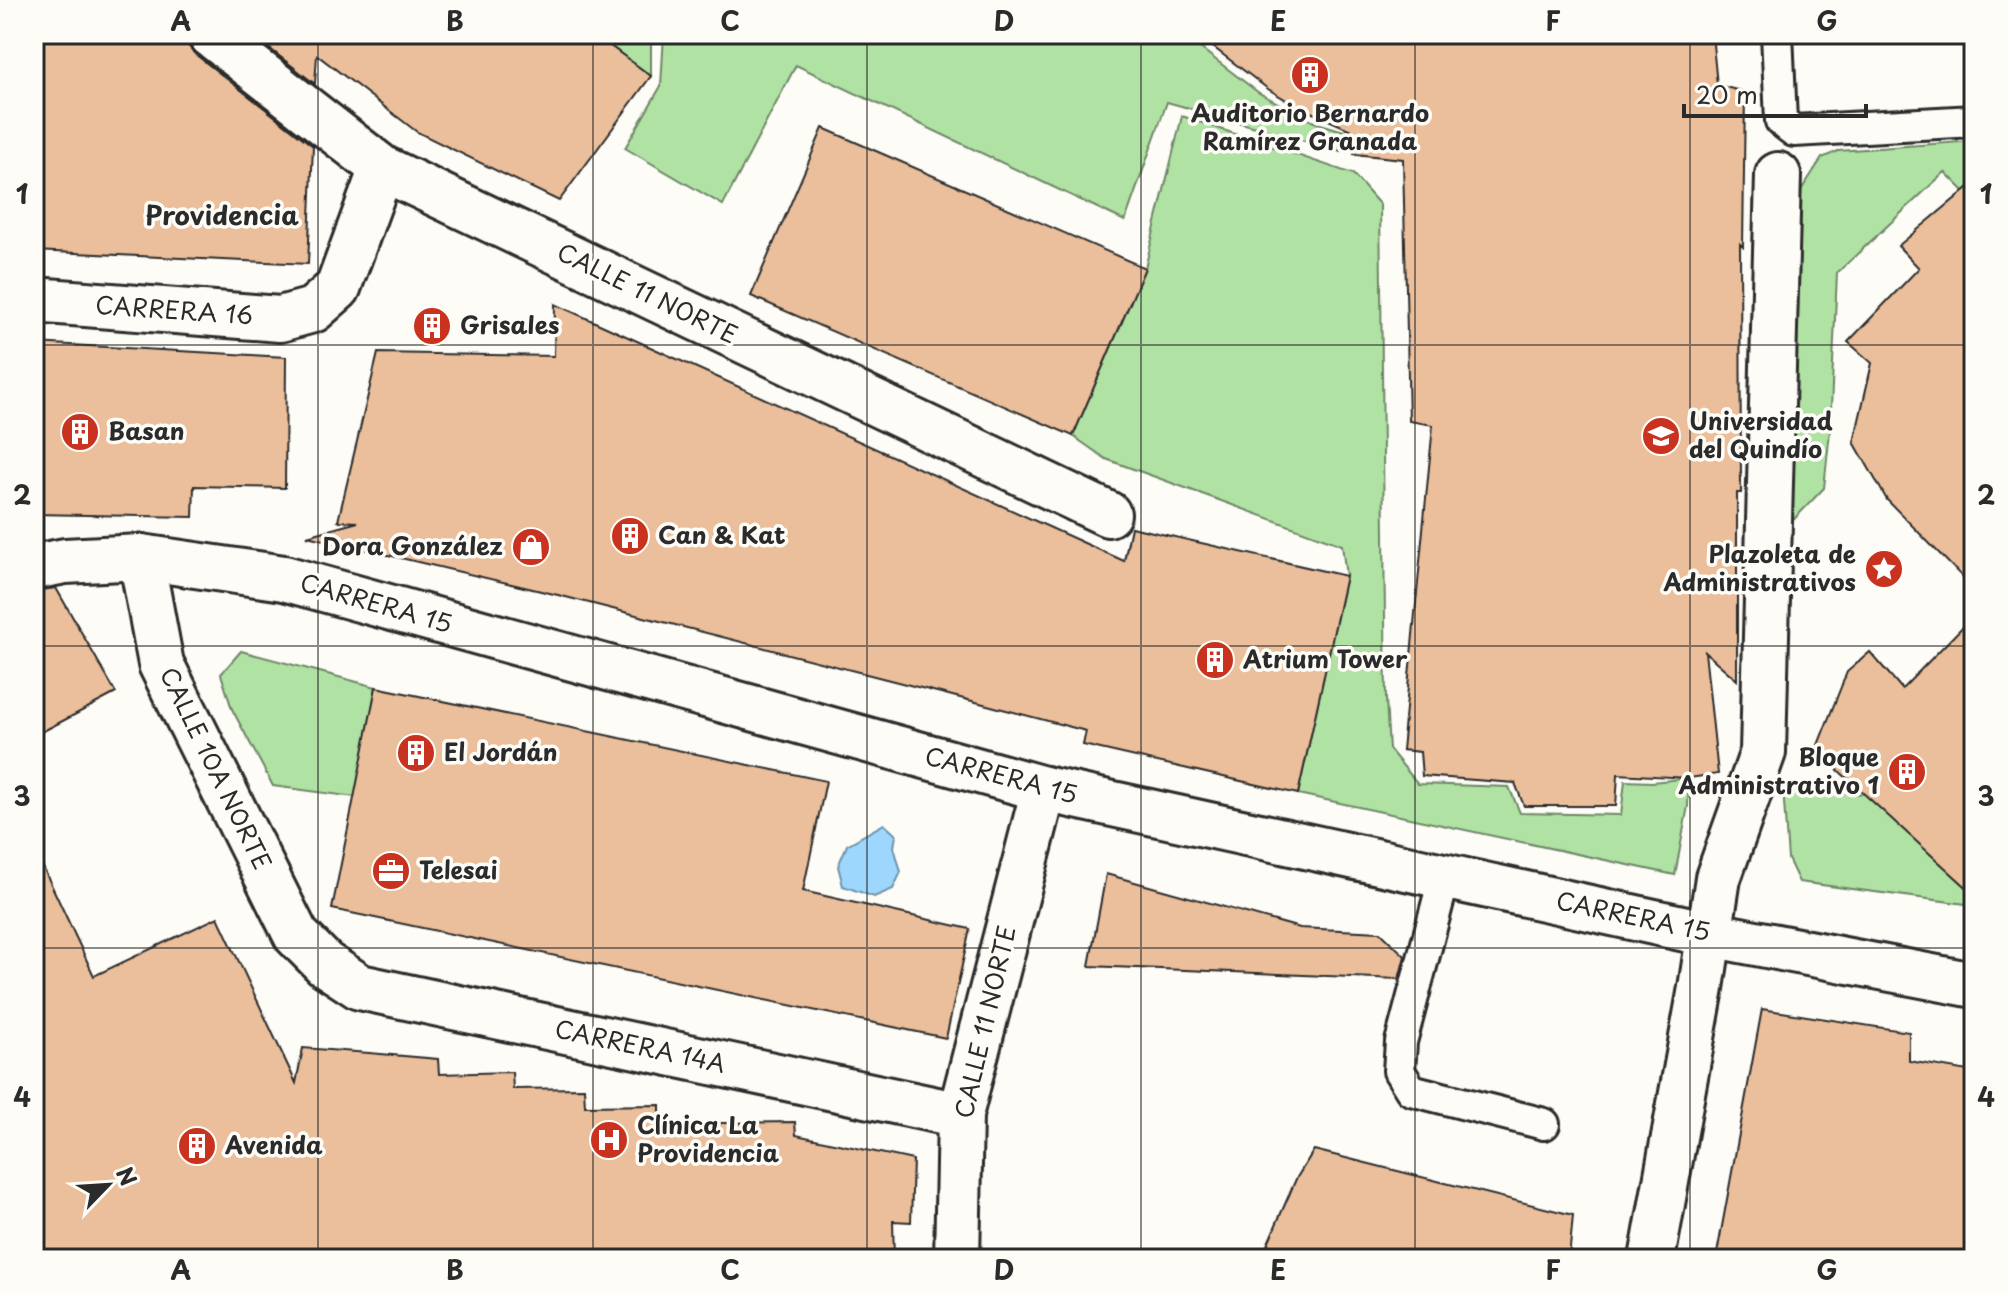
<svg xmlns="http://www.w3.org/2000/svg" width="2008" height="1293" font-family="'Playpen Sans',sans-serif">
<rect width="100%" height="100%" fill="#fdfcf7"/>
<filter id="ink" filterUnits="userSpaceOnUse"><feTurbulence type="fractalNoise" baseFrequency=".0125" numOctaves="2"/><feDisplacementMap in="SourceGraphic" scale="16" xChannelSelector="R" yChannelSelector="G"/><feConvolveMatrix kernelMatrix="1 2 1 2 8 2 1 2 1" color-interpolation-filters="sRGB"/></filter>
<g filter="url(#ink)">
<path fill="#b0e2a3" stroke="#6e8667" stroke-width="2" d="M594,34H651V76Z
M664,34H1182L1259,93L1314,122L1347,132L1340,151L1167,102L1125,221L796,65L723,205L625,148L661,86Z
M1182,116L1353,174L1380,205L1386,700L1389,749L1418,784L1509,787L1520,813L1621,815L1625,781L1652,782L1689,778L1688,806L1675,875L1298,794L1346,576L1342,545L1106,459L1073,436L1145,268Z
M1974,141V201L1945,172L1837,273L1830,431L1824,488L1779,535L1796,198L1822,158L1838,151Z
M241,651L376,687L355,797L273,786L232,709L221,674Z
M1783,788L1865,794L1974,894V905L1799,882L1788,859Z"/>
<path fill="#9dd7fd" stroke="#6f92a9" stroke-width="2" d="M884,824L896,835L894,847L901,872L893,889L874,897L843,886L838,866L847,845Z"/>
<path fill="#ebbf9b" stroke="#2b2b2b" stroke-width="2" d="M34,34H186L187,44L195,54L313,146L308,264L34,251Z
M251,34H594L651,76L559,201L417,132L317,55L315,84Z
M1196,34H1712L1717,85L1745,92L1743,247L1740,244L1741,493H1737V680L1705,652L1718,774L1689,778L1618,774L1616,806H1524L1515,783L1422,776L1420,752L1402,750L1433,425L1409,421L1403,159L1354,154L1351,130L1295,105L1268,89Z
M823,128L1145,268L1073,436L751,296Z
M1974,183V589L1887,500L1854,442L1872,363L1848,342L1919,268L1898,246Z
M555,304L1124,561L1131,527L1346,576L1298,794L1083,745L1086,731L976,702L558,595L307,536L358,522L338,521L378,353L554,356Z
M34,343L286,357L285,488L194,486L193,517L34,514Z
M56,588L116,693L34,736V591Z
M1974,615V894L1816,750L1847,672L1870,652L1902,689Z
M376,687L826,781L803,891L970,929L946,1038L332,909Z
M34,848L94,976L218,917L296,1083L303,1048L369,1053L438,1059L439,1074L512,1072L513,1089L584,1088L585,1106L660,1105V1124L795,1122L796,1135L913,1160L911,1222L893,1221L894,1259H34Z
M1106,874L1300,928L1380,932L1405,956L1399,979L1089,966Z
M1762,1009L1909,1032V1061L1974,1072V1259H1716Z
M1314,1150L1573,1215L1569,1259H1261L1296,1179Z"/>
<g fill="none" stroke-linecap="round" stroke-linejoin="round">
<defs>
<path id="lane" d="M1777,34L1781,121L1794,131L1974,121
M1445,875L1401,1042L1399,1071L1411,1090L1544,1124"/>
<path id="street" d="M210,34L382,168L1108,514
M34,300L280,319L313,310L338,288L382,168
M141,557L161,664L296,935L325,964L360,987L960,1115
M957,1259L960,1115L1044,789
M1652,1259L1701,988L1718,878L1763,752L1778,175"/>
<path id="secondary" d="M34,567L65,561L141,557L284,578L1044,789L1709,934L1974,985"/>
</defs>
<use href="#lane" stroke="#2b2b2b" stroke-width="36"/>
<use href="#street" stroke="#2b2b2b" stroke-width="50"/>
<use href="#secondary" stroke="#2b2b2b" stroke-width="50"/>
<use href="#lane" stroke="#fdfcf7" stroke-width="30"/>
<use href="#street" stroke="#fdfcf7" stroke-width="44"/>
<use href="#secondary" stroke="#fdfcf7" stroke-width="44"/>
</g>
</g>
<path fill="none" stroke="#2b2b2b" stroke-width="2" stroke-opacity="0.55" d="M318,34V1259M593,34V1259M867,34V1259M1141,34V1259M1415,34V1259M1690,34V1259M34,345H1974M34,646H1974M34,948H1974"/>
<defs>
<symbol id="building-disc" viewBox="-11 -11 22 22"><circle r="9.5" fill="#c8321e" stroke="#fdfcf7"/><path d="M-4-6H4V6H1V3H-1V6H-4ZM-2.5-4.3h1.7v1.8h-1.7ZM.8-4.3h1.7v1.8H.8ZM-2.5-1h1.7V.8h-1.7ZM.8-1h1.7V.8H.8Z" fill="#fff"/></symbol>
<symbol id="university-disc" viewBox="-11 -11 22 22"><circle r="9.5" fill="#c8321e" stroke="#fdfcf7"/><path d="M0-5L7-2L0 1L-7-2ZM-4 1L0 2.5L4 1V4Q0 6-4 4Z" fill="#fff"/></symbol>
<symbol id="shop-disc" viewBox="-11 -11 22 22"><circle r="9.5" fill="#c8321e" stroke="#fdfcf7"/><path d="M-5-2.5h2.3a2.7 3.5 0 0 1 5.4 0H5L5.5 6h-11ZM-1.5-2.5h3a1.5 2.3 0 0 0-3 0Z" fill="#fff"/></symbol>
<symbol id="sight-disc" viewBox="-11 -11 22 22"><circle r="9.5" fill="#c8321e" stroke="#fdfcf7"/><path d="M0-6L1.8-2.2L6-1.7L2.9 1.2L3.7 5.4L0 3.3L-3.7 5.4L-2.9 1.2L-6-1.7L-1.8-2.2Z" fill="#fff"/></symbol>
<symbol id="office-disc" viewBox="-11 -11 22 22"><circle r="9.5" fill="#c8321e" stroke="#fdfcf7"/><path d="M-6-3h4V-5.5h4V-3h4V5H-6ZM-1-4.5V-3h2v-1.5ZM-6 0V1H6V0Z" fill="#fff"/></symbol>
<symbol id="hospital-disc" viewBox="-11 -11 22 22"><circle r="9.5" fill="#c8321e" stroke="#fdfcf7"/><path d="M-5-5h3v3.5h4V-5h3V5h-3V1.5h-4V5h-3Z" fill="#fff"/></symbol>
</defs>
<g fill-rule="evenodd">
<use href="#building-disc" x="1288" y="53" width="44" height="44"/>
<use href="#building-disc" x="410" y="304" width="44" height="44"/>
<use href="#building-disc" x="58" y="410" width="44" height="44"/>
<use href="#university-disc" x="1639" y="414" width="44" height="44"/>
<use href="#building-disc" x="608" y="514" width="44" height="44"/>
<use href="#shop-disc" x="509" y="525" width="44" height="44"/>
<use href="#sight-disc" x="1862" y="547" width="44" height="44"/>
<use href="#building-disc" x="1193" y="638" width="44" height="44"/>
<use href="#building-disc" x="394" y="731" width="44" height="44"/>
<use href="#building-disc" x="1885" y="750" width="44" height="44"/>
<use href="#office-disc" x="369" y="849" width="44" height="44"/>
<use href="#hospital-disc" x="587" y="1118" width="44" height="44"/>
<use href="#building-disc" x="175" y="1124" width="44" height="44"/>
</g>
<g text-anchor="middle" stroke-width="7" stroke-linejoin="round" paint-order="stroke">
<g font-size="24" font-weight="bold" fill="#2b2b2b" stroke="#fdfcf7" text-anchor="start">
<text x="1310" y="122" text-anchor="middle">Auditorio Bernardo<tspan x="1310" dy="28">Ramírez Granada</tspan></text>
<text x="460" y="334">Grisales</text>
<text x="1689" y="430">Universidad<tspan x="1689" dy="28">del Quindío</tspan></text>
<text x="108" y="440">Basan</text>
<text x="658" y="544">Can &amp; Kat</text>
<text x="503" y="555" text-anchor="end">Dora González</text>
<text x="1856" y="563" text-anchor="end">Plazoleta de<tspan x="1856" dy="28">Administrativos</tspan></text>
<text x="1243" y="668">Atrium Tower</text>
<text x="444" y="761">El Jordán</text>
<text x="1879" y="766" text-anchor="end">Bloque<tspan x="1879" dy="28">Administrativo 1</tspan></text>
<text x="419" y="879">Telesai</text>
<text x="637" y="1134">Clínica La<tspan x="637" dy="28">Providencia</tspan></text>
<text x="225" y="1154">Avenida</text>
</g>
<g font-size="24" fill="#2b2b2b" stroke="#fdfcf7">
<text transform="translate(647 294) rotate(26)" y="8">CALLE 11 NORTE</text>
<text transform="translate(174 311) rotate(4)" y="8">CARRERA 16</text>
<text transform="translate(376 604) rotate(16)" y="8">CARRERA 15</text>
<text transform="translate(215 769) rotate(64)" y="8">CALLE 10A NORTE</text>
<text transform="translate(1001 776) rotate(15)" y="8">CARRERA 15</text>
<text transform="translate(1633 917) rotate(12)" y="8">CARRERA 15</text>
<text transform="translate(986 1022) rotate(-77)" y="8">CALLE 11 NORTE</text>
<text transform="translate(640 1047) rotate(12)" y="8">CARRERA 14A</text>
</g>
<g font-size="26" font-weight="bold" fill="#2b2b2b" stroke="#fdfcf7">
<text x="222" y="225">Providencia</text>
</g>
</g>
<rect width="2008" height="1293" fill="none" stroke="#fdfcf7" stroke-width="88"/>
<g transform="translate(108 1185) rotate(65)" stroke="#fdfcf7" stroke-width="6" paint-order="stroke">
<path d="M0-6L14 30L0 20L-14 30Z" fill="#2b2b2b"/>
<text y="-12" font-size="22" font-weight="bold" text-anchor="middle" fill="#2b2b2b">N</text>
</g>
<path d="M1684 104v12h182v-12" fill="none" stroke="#2b2b2b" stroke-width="4"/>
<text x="1696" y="104" font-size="24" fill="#2b2b2b" stroke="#fdfcf7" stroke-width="6" paint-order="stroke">20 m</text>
<rect x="44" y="44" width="1920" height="1205" fill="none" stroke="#2b2b2b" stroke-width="3"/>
<g font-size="26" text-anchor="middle" font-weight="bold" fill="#2b2b2b">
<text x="181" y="31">A</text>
<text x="455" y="31">B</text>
<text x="730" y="31">C</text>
<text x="1004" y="31">D</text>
<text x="1278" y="31">E</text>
<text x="1553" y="31">F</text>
<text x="1827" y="31">G</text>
<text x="22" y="204">1</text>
<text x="1986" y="204">1</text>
<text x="22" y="505">2</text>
<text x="1986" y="505">2</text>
<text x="22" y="806">3</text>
<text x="1986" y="806">3</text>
<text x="22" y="1107">4</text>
<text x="1986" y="1107">4</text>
<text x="181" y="1280">A</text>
<text x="455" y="1280">B</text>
<text x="730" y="1280">C</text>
<text x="1004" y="1280">D</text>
<text x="1278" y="1280">E</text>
<text x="1553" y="1280">F</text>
<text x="1827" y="1280">G</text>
</g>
</svg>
